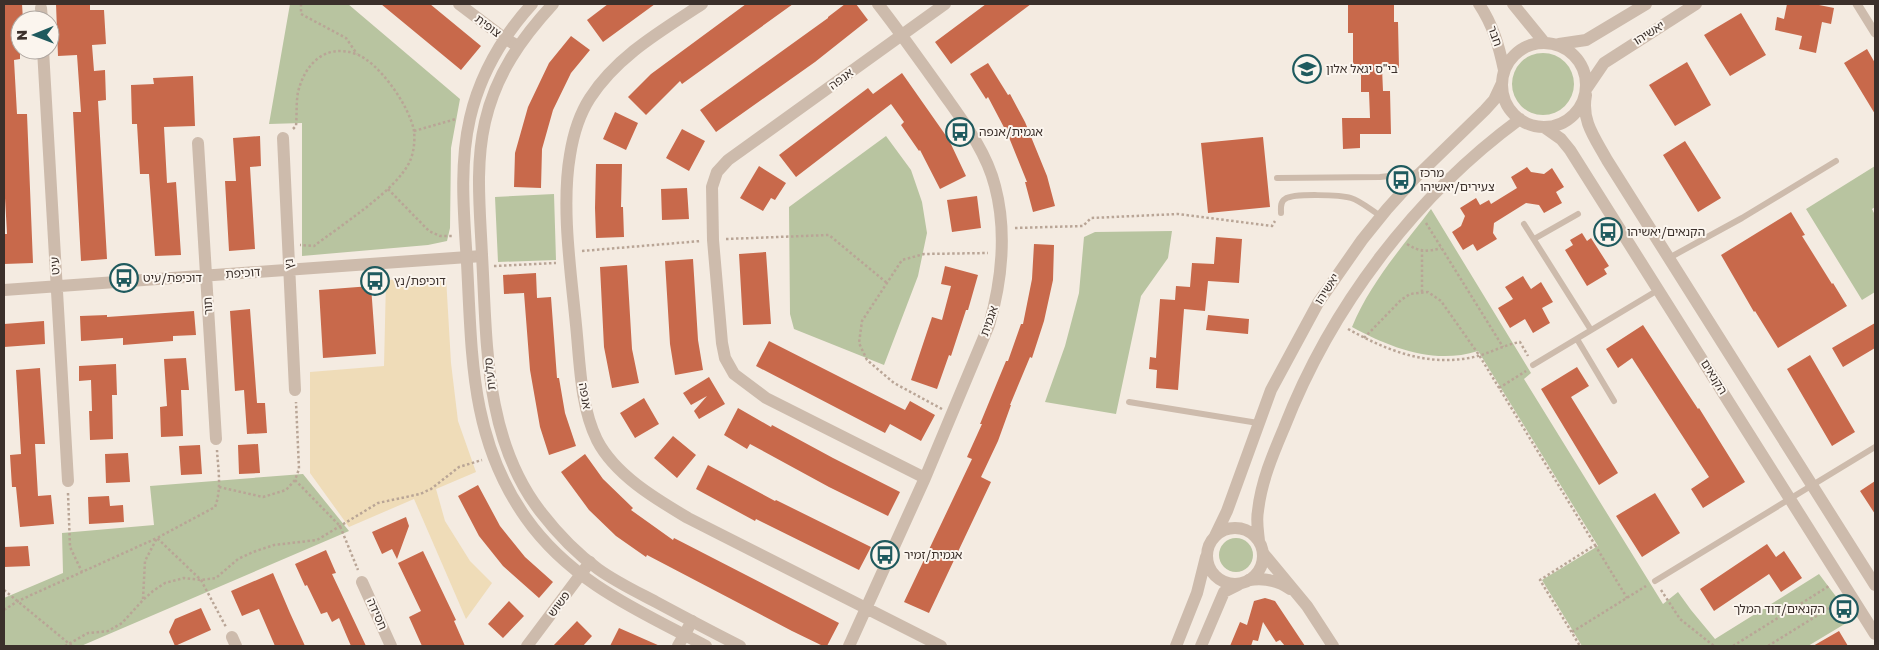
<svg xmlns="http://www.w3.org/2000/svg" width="1879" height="650" font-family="'Golos Text','Noto Sans Hebrew',sans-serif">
<rect width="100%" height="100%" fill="#f4ebe1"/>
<path fill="#b8c4a0" d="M290,4H348L460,99L451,148L450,228L447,241L428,245L302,256V123L269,124Z
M1512 84a31 31 0 1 1 62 0a31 31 0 1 1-62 0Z
M886,136L911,170L922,202L927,233L918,276L884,365L794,329L790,314L789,207Z
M1875,166V207L1872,209L1875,215V292L1862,300L1806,209Z
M554,194L556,260L498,262L495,197Z
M1431,209L1531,373L1524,379L1663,604L1678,592L1691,610L1715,639L1819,574L1853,619L1808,646H1582L1542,580L1598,546L1480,354L1478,351C1434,365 1391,348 1352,327C1370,283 1403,246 1431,209Z
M1172,231L1168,258L1141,296L1116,414L1045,402L1065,346L1079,293L1084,237L1095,232Z
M303,474L349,531L81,646H4V598L63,573L62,533L154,525L150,486Z
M1219 555a17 17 0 1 1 34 0a17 17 0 1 1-34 0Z"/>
<path fill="#efdcb8" d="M446,277L451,363L458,421L476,472L436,489L445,521L470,561L492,583L466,619L414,499L349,527L310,473V372L384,366L386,280Z"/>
<path fill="#c8694b" d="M4,4H22L23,20H20V59L14,60L17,114H27L33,263L4,264V234H7L4,180Z
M56,4H90V10H104L106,44L92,45L94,71L105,70L106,100L98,101L107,259L81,261L73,112H81L77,55L58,56Z
M381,4H430L481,46L461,70Z
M608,4H655L603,42L587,20Z
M746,4H793L682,84L680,81L646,115L628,97L651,74Z
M845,4H856L868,20L815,62L716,132L700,110L828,18V17Z
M986,4H1031L951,64L935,42Z
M1348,4H1394V22H1398L1399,68H1382L1383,91H1390L1391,134H1360V148L1343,149L1342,118H1370L1369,92H1361V74H1353V33H1348Z
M1787,4H1814L1834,8L1831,24L1822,22L1816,53L1799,49L1802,36L1775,30L1777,17L1784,19Z
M1741,13L1766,55L1730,76L1704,35Z
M571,36L590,50L571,73L553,110L542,149L541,188L514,187L515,153L528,107L549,63Z
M1867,49L1875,63V114L1844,63Z
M1687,62L1711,105L1675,126L1649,85Z
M988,63L1008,95L1010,94L1025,122L1047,176L1055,206L1033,212L1025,182H1027L1008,135L988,97L986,99L970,74Z
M902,73L949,140L966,176L940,189L920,150L919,151L901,125L904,122L891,104L796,177L779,155L868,88L873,94Z
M193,76L195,126L164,127L167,183L176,182L181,255L155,256L149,174H140L137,124H132L131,85L154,84L153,78Z
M615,112L638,123L626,150L603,139Z
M682,129L705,141L689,171L666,158Z
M260,136L261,166L250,167L255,249L229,251L225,181H236L233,138Z
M1263,137L1270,207L1208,213L1201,143Z
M1685,141L1721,198L1698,212L1663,155Z
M596,164H622L621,207H623L624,237L596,238L595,208Z
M759,166L786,183L775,200L771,198L763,211L740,198Z
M1527,167L1531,172L1544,174L1552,168L1564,187L1556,192L1562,203L1544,213L1539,205L1526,203L1494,223L1493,233L1497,239L1477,251L1473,244L1463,250L1452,232L1461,226L1465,216L1460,208L1476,198L1480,205L1489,200L1491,204L1517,188L1511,177Z
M687,188L689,219L662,220L661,189Z
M977,196L981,228L952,232L947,200Z
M1791,212L1805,235L1802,236L1832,284L1833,283L1847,306L1778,348L1755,311L1754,312L1721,255Z
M1582,233L1587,241L1591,238L1609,266L1604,269L1607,274L1587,286L1565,250L1573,245L1570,240Z
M1216,237L1242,239L1239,283L1208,281L1205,311L1184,309L1178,390L1156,388L1157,370L1149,369L1150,357L1156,358L1160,299L1175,300L1176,286L1190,287L1192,263L1214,264Z
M1034,244L1054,245L1053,280L1044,321L1032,358L1030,357L1010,405H1011L998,441L981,477L991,482L929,613L904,602L972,459L967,457L982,424H980L1006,361H1008L1021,324H1023L1032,279Z
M766,252L771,324L743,325L739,254Z
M693,259L698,340L703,370L675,375L670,344L665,261Z
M627,265L632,349L639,383L612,388L604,347L600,267Z
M945,266L978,275L968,310H966L951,356L949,355L937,389L911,380L932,317L942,320L951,286L941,284Z
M536,273L537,298L551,297L557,378H559L565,413L576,446L549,455L540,427L530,370L524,293L504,294L503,275Z
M1523,276L1531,289L1541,282L1553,302L1542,308L1550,323L1533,333L1525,319L1510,328L1498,308L1513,299L1505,287Z
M371,286L376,354L323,358L319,290Z
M250,309L257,403H265L267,433L247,434L244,390L235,391L230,311Z
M194,311L196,335L173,336V341L123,345V338L81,341L80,316L107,315V317Z
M1208,315L1249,319L1248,334L1206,330Z
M44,321L45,344L4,347V324Z
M1875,323V348L1843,367L1832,348Z
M1643,325L1698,409L1699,408L1745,482L1703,508L1691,489L1709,477L1632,358L1618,368L1606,349Z
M769,341L905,410L910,401L935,415L921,441L890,424L885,433L756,366Z
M1810,355L1855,432L1832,446L1787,369Z
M186,358L189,390H181L183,436L161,437L160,407L167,406L164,359Z
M116,364L117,395H112L113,439L90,440L89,411H92L91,380L79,381V366Z
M1577,367L1589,386L1571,397L1618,473L1599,485L1541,389Z
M40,368L45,444H35L38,496L51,495L54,524L20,527L16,487H12L10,455L21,454L16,370Z
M709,377L725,404L699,419L694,411L707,396L691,405L683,393Z
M644,398L659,424L635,438L620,413Z
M738,408L771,427L772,425L833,458L900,492L888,516L829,487L750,444L747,449L724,435Z
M673,436L696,455L677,478L654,458Z
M258,444L260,473L239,474L238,445Z
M200,445L202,474L181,475L179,446Z
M128,453L130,482L106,483L105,454Z
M585,454L603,479L633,508L631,510L673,540L674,538L839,623L827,646H823L792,631L647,555L646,557L616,536L589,510L561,472Z
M708,465L775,501L776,500L871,547L859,570L756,519L755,521L696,489Z
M1875,481V514L1860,491Z
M478,485L500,526L525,557L553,582L539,598L503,566L479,536L458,496Z
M1655,493L1680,533L1642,557L1616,516Z
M109,496L110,506L123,505L124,522L89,524L88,497Z
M406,517L409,526L397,559L392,549L382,554L372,532Z
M1767,544L1776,557L1784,551L1802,578L1781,592L1769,574L1714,611L1700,589Z
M28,546L30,566L4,567V547Z
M326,550L336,573L332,574L366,646H351L339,618L332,622L327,612L321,614L307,585L305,586L295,564Z
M423,551L456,620L454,621L465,646H422L409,617L421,611L398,563Z
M273,573L290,613L305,646H275L259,609L242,616L231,591Z
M1265,598L1275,601L1305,646H1285L1280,640L1276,642L1263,622L1258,641L1253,640L1251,646H1230L1240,622L1247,625L1254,601Z
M509,601L524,616L503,638L488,624Z
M201,608L211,630L175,646L169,632L175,619Z
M577,621L592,636L583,646H553Z
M619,628L660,646H610Z
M1839,631L1848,646H1813Z"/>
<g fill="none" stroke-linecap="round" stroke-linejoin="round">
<path stroke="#b9a596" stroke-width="2.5" stroke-dasharray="2.5 2.5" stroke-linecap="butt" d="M301,4V14L346,38L357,54
M293,129L296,126C297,115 296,103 298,92C305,64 325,43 356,54C379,62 410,107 414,131C415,140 414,152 410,161C397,190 340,226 314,246L300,245
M414,131L456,119
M388,189L429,231L440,236H453
M1426,223L1503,347
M1015,228L1083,226L1091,218L1178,214L1272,226L1275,221
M726,239L829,235L887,283
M1407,244C1419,252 1428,252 1441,248
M582,251L701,241
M494,266L556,263
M1422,292V251
M1348,329C1386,350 1425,366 1469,358C1487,355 1503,345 1520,342L1528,356
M1364,338L1401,300L1410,294L1428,292L1441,301L1479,355L1595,545L1540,580L1580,646
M1499,388L1526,371
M942,409L894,383L867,360L859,343L862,321L902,260L924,254L988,253
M295,480L340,526L358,570
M219,487L263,497L286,490L295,480L299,469L296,402
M68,493L70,547L82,572
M1595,545L1627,598
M4,590L72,646
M1661,590L1680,619L1714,646
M143,599L145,561L157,538L215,507C222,489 218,469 217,450
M4,610L18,601L157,538L201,580L226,627
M1572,632L1646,586
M65,646L88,633L108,631L122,623L143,600L153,591L165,583L184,578L201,580L216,578L238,559L253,552L274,545L317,540L378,503L420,494L431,489L459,467L482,460
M1733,646L1829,586
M1768,646L1839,602"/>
<path stroke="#cdbbac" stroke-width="6" d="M1277,178L1380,177L1418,173
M1281,213C1281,208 1280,202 1285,199C1294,193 1341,195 1351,198C1361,201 1372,211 1381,216
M1524,224L1591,330
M1534,239L1578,214
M1669,258L1742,218L1836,161
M1577,339L1614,401
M1533,365L1658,290
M1129,402L1258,423
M1655,581L1875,447"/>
<path stroke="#cdbbac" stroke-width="9" d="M1857,4L1875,33"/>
<path stroke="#cdbbac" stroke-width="12" d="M459,4L504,38L518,46
M702,4C661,31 617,56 590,98C579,115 573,136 570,155C561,207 571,273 576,325C580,363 580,405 597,440C615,475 656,499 688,518L941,646
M41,8L42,20
M43,50L68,481
M283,138L295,390
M198,143L216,439
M4,290L482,256
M925,478L766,398L734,374L725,358L722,343L713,240L712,187L717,172L728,160L945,4
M1263,553L1307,606L1333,646
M1249,580C1264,578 1278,580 1290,589
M362,582L391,646
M232,637L236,646
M527,646L590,562
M678,646L692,621
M849,646L925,478L989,325C1002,281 1007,231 995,186C986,150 962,120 941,90C920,61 900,32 878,4"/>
<path stroke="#cdbbac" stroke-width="12" d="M532,4C503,36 480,75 470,118C459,166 464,215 467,263C472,356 470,439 526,518C571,582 639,611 706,646
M553,4C521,39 496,74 485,122C475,166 480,210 482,255C487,342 484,438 540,511C557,533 576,553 598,569C616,582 637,592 656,602C684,617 712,632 740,646
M1479,4C1493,25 1499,46 1504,70
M1513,4L1544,42
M1502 85a42 42 0 1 1 84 0a42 42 0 1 1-84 0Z
M1559,44L1586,40L1646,4
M1587,88L1604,63L1696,4
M1586,95C1581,121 1595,138 1607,160L1875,585
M1544,127L1561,139L1570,150L1875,634
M1207 556a28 28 0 1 1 56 0a28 28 0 1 1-56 0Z
M1215,536L1227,511L1271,390L1318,303L1362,240L1387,209L1415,178L1485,110L1494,100L1502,83
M1259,541C1258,531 1256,520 1258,511C1261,482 1273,454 1284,428C1331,307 1415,196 1520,119
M1176,646L1197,593L1206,557
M1201,646L1224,592L1238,585"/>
</g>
<defs>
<symbol id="school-ring" viewBox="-11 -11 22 22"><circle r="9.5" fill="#fbf5ee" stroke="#1f5a5e" stroke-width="1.5"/><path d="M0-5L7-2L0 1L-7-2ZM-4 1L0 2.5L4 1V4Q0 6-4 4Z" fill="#1f5a5e"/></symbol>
<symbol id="bus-ring" viewBox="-11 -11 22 22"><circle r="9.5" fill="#fbf5ee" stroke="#1f5a5e" stroke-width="1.5"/><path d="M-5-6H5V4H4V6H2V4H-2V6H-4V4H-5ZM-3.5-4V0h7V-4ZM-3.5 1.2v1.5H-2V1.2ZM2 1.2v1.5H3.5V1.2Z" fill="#1f5a5e"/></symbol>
</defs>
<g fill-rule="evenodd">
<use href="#school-ring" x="1291" y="53" width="32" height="32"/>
<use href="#bus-ring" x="944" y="116" width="32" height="32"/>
<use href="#bus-ring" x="1385" y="164" width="32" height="32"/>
<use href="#bus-ring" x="1592" y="216" width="32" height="32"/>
<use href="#bus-ring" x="108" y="262" width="32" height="32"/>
<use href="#bus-ring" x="359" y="265" width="32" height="32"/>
<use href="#bus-ring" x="869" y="539" width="32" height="32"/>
<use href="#bus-ring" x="1828" y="593" width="32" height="32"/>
</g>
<g text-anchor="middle" stroke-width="4" stroke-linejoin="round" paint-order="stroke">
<g font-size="12" fill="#3b302b" stroke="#fbf5ee">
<text transform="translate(488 26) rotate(37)" y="4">צופית</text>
<text transform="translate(1649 33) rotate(-32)" y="4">יאשיהו</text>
<text transform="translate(1495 36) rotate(70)" y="4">חבר</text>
<text transform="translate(841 79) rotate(-36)" y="4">אנפה</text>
<text transform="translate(289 264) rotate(-93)" y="4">נץ</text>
<text transform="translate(55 266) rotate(-93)" y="4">עיט</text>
<text transform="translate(243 273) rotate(-4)" y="4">דוכיפת</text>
<text transform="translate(1327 289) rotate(-57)" y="4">יאשיהו</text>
<text transform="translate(208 306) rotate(-94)" y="4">תור</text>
<text transform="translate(989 321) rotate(-71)" y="4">אגמית</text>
<text transform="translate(490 374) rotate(-96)" y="4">סלעית</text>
<text transform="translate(1714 377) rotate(58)" y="4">הקנאים</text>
<text transform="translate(585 396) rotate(80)" y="4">אנפה</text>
<text transform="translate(559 604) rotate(-53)" y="4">פשוש</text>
<text transform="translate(377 614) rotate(66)" y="4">חסידה</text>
</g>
<g font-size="12" fill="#3b302b" stroke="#fbf5ee" text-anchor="start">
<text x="1326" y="73">בי"ס יגאל אלון</text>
<text x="979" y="136">אגמית/אנפה</text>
<text x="1420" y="177">מרכז<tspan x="1420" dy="14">צעירים/יאשיהו</tspan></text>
<text x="1627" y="236">הקנאים/יאשיהו</text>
<text x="143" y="282">דוכיפת/עיט</text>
<text x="394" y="285">דוכיפת/נץ</text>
<text x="904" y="559">אגמית/זמיר</text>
<text x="1825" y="613" text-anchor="end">הקנאים/דוד המלך</text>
</g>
</g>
<rect width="1879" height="650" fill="none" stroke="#3b302b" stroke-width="10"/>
<g transform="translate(35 35) rotate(269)"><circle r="24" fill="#fbf5ee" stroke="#aea6a0"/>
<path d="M0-4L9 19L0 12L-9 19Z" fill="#1f5a5e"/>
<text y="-8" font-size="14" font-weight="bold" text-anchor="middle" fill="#3b302b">N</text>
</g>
</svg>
